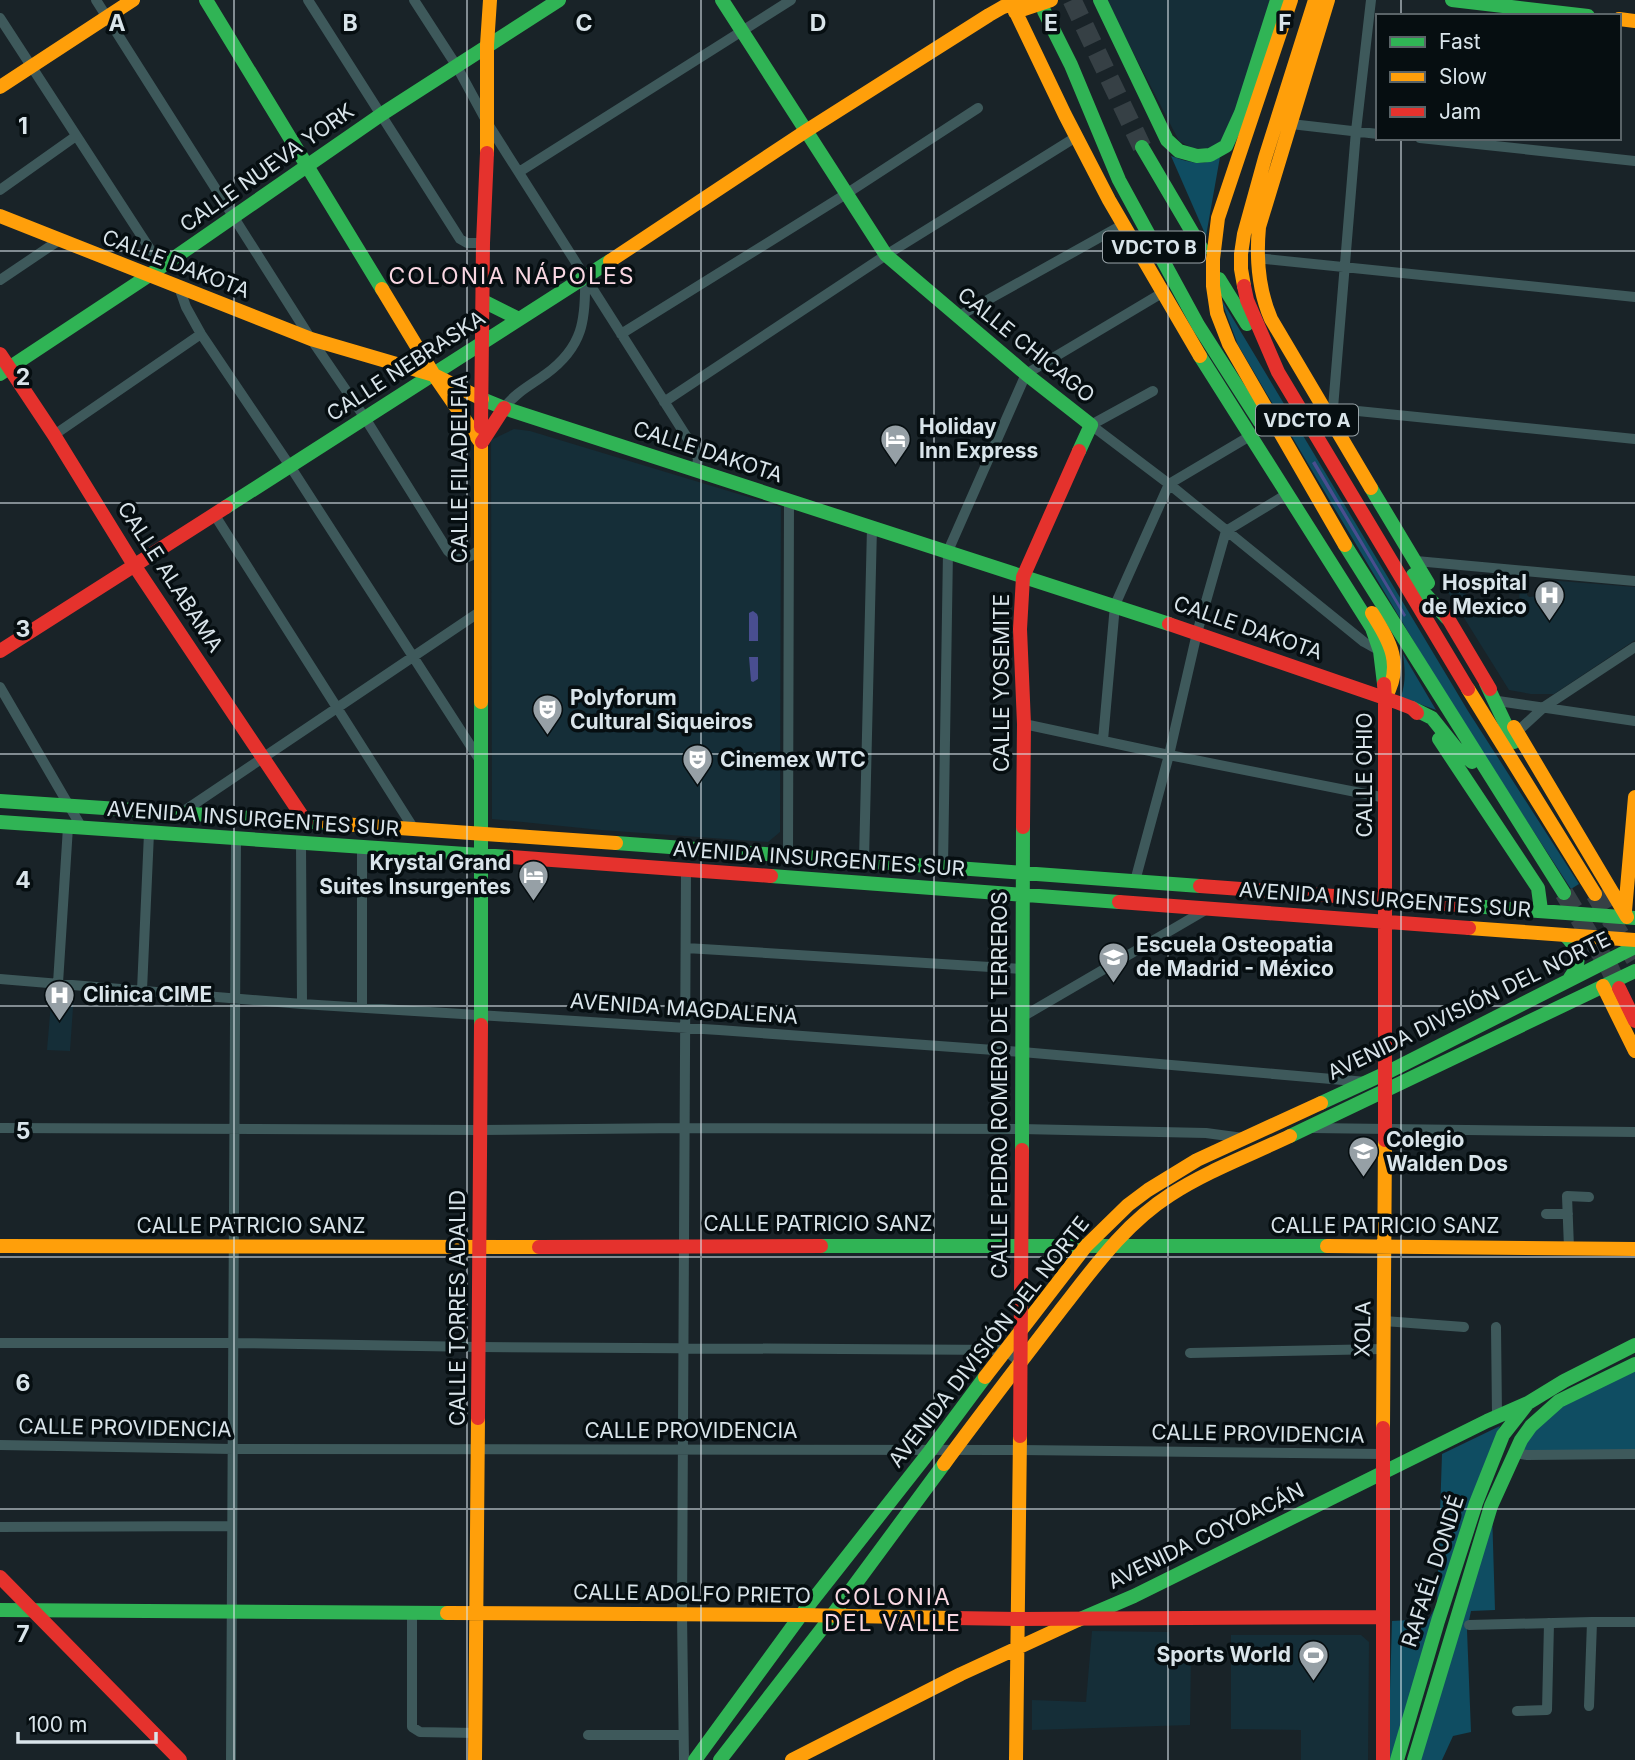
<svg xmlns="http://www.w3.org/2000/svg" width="1635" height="1760" font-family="Inter,sans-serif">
<rect width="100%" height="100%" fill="#192328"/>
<path fill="#152e38" d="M1106,0H1272L1227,136L1213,149L1192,148L1179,141Z
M514,429L530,431L781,507L780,832L768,842L601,830L492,819L491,440Z
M1456,579L1469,598L1519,603L1520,580L1528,581L1527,595L1529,597L1547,595V580L1635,587V640L1554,694H1531L1509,690L1441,581Z
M52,991L74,993L70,1051L47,1050Z
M1092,1631L1169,1632L1171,1653H1191L1190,1725L1032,1730V1700L1086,1702Z
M1231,1635H1361L1369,1642L1368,1760H1301V1730L1231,1729Z"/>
<path fill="#0f4d62" d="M1171,156C1188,162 1203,167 1220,157L1206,236Z
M1220,297L1468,711L1579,884L1571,889L1457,714L1304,457L1238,345Z
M1403,654L1436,710L1401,697C1406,682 1405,669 1403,654Z
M1635,1367V1452L1520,1451L1547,1415Z
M1500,1426L1393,1760H1388L1392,1621L1429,1619L1437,1604L1442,1454Z
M1492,1511L1495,1610L1471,1611L1467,1630L1471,1732L1453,1736L1442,1760H1418Z"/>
<path fill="#494e90" d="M1315,461L1406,615L1404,617L1312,463Z
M753,611L757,614L758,617V641H749V613Z
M749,657H758V679L753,682L751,681Z"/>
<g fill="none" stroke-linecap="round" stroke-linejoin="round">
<path stroke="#364045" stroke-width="19" stroke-dasharray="19 10" stroke-linecap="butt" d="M1072,0L1142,147
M1564,893L1610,969L1619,988
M1595,894L1635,959"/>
<path stroke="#3e595b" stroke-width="10" d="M96,0L311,339L365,418L448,551L457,559C468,559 473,555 481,548
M308,0L460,239L467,243H483
M414,0L456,65L488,124L695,450L698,459L696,471
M0,18L161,266
M1291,124L1378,134
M1420,138L1635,161
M519,172L791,0
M0,190L76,136
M1256,258L1635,297
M0,280L58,241
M179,287L186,307L201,334L290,466L481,762
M957,317L1122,225
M621,334L846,194L978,108
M1153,391L1091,425L1169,484L1364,642L1380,651
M664,402L886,255L1076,137
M504,408C515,393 531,385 546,374C583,347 586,320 585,277
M1328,408L1635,439
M1333,408L1356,131L1371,0
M54,435L201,334
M214,514L414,829
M1416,561L1635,581
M0,687L82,828
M1498,701L1635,721
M1024,724L1169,755L1386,798
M1517,732L1544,707L1635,647
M1103,740L1115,605L1169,484L1250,436
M181,813L481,611
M301,843L302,1004
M362,847V1008
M788,855L789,500
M864,860L872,527
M943,867L948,551L1026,374L1162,293
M1135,881L1169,755L1197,633L1226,531L1287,494
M686,948L1023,969
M0,979L302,1004L719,1030L1022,1052L1366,1082
M58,983L68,827
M142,990L149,833
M1022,1017L1209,908
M0,1128L480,1130L685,1128L1021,1129L1206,1133L1243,1138
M1311,1128L1635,1132
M1546,1214H1568
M1569,1248L1567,1196L1589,1197
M1384,1321L1464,1327
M1496,1327L1497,1416
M0,1343H233L479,1347L1005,1350L1020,1362
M1190,1353L1383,1349
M0,1445L232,1449L1020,1450L1382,1454
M1515,1453L1527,1455L1635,1454
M0,1527L232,1526
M412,1613V1727L420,1732L476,1733
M1469,1625L1592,1622H1635
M1589,1706L1592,1622
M1517,1711L1547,1710L1549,1623
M588,1735H683
M231,1760L236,839
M684,1760L682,1614L686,870"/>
<path stroke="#30b455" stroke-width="14" d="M206,0L382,289
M722,0L886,255L1026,374L1091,425L1079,451
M1100,0L1167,140L1179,151L1197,156L1210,155L1226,146L1241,113L1277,0
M1452,0L1588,16
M1044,11L1071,65L1119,180L1198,325L1260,422
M1142,147L1202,249
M1219,279L1247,324
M483,301L519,319
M1200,356L1372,628L1380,651L1384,684
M0,374L148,276L382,114L559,0
M482,399L504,408L1169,624
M1371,488L1428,583
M226,507L610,261
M1345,545L1564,893
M1413,575L1426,595L1447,618
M1486,683L1514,742
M1412,708L1432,718L1456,748L1472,762
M1439,739L1538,888L1541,910
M0,801L327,823
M0,822L511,857
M616,843L1200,886
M771,876L1119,902
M1471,906L1635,918
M1565,935C1579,948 1582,962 1570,978
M481,1025V702
M1321,1103L1386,1073L1635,947
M1290,1136L1635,971
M1022,1150L1023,827
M821,1246H1327
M0,1610L447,1613
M1078,1620L1134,1596L1487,1421L1528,1403
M695,1760L801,1615L930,1451L985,1377
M720,1760L831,1617L944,1464
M1397,1760L1438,1621L1476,1503L1503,1435L1528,1403L1564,1381L1635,1345
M1414,1760L1491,1506L1521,1440L1531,1426L1559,1401L1635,1364"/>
<path stroke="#ff9f0a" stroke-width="14" d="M1010,0L1065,115L1109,200L1200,356
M1291,0L1218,218L1213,259V286L1217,313L1229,344L1345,545
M1328,0L1259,227C1256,259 1258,289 1271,319L1371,488
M1015,12L1051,0
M1619,19L1635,21
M0,87L133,0
M487,153V45L490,0
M0,216L311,339L434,375L482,399
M610,261L806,131L989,15L1003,7L1024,0
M1244,286L1241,269V254L1244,234L1265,158L1315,0
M382,289L434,375L481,443
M481,427V702
M1372,613C1390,642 1404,665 1385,698
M1468,689L1595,894
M1514,727L1627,917
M327,823L616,843
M1625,911L1635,797
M1469,928L1635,940
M1603,986L1635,1051
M0,1246L539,1247
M1327,1246L1635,1249
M985,1377L1086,1246L1128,1205L1148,1190L1197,1160L1321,1103
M1383,1428L1385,1140
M944,1464C983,1411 1023,1359 1063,1307C1095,1266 1126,1223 1170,1195C1207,1171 1250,1155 1290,1136
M447,1613L801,1615L953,1618
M475,1760L478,1418
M792,1760L961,1674L1078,1620
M1016,1760L1020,1436"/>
<path stroke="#e5322d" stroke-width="14" d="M1244,286L1247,300L1278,372L1468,689
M0,354L54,435L134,565L306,822
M481,427L483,243L487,153
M482,442L504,408
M1443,610L1490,689
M1169,624L1399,703L1412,708L1417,713
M0,651L226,507
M1384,684L1385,698V1140
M1023,827L1024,724L1020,629L1023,577L1079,451
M511,857L771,876
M1200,886L1471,906
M1119,902L1469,928
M1619,988L1635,1021
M539,1247L821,1246
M478,1418L481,1025
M1383,1428V1760
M1020,1436L1022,1150
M0,1577L180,1760
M953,1618L1018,1619L1383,1617"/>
</g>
<path fill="none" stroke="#d9e4ea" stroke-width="2" stroke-opacity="0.55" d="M234,0V1760M467,0V1760M701,0V1760M934,0V1760M1168,0V1760M1401,0V16M1401,138V1760M0,251H1635M0,503H1635M0,754H1635M0,1006H1635M0,1257H1635M0,1509H1635"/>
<defs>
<symbol id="hotel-pin" viewBox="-11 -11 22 30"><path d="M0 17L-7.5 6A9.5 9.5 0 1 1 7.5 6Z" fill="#96a0a6" stroke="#060e11"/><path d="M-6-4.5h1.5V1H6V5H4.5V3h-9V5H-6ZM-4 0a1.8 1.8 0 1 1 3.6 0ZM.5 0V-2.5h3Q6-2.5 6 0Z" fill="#fff"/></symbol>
<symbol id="hospital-pin" viewBox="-11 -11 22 30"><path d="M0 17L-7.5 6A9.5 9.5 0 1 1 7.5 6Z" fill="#96a0a6" stroke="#060e11"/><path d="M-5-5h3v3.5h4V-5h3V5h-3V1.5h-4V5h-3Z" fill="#fff"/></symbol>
<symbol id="theatre-pin" viewBox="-11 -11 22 30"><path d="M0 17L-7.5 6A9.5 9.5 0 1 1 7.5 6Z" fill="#96a0a6" stroke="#060e11"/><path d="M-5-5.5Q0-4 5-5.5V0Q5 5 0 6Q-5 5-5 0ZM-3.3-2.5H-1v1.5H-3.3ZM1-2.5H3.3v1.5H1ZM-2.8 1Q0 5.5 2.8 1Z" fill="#fff"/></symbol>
<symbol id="school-pin" viewBox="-11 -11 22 30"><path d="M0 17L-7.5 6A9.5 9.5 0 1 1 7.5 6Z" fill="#96a0a6" stroke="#060e11"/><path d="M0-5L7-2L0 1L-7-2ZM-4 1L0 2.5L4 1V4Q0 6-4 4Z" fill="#fff"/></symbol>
<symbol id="stadium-pin" viewBox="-11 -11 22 30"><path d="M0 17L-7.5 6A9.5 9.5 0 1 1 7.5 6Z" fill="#96a0a6" stroke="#060e11"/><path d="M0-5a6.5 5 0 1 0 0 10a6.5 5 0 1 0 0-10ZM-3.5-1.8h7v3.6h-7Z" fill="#fff"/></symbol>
</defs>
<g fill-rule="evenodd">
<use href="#hotel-pin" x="878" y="422" width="35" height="47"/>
<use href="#hospital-pin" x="1532" y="578" width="35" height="47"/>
<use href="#theatre-pin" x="530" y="692" width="35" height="47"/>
<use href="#theatre-pin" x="680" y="742" width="35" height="47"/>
<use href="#hotel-pin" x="516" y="858" width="35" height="47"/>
<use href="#school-pin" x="1096" y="940" width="35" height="47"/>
<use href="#hospital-pin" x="42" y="978" width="35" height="47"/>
<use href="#school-pin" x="1346" y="1134" width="35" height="47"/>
<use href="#stadium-pin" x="1296" y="1638" width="35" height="47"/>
</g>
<g text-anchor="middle" stroke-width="7" stroke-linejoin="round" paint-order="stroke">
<g fill="#060e11" stroke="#9aa4a9" stroke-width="2">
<rect x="1103" y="231.5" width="102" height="31" rx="5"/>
<rect x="1256" y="404.5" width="102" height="31" rx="5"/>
</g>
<g font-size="19" font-weight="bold" fill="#d9e4ea">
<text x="1154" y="254">VDCTO B</text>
<text x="1307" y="427">VDCTO A</text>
</g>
<g font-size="21" fill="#d9e4ea" stroke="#060e11">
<text transform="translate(267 168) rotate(-35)" y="7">CALLE NUEVA YORK</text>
<text transform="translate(176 264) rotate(21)" y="7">CALLE DAKOTA</text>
<text transform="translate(1026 345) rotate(39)" y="7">CALLE CHICAGO</text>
<text transform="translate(406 366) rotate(-33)" y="7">CALLE NEBRASKA</text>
<text transform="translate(708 452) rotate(18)" y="7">CALLE DAKOTA</text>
<text transform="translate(460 469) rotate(-90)" y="7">CALLE FILADELFIA</text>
<text transform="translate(170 577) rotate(57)" y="7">CALLE ALABAMA</text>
<text transform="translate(1248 628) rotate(19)" y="7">CALLE DAKOTA</text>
<text transform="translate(1002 683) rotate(-90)" y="7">CALLE YOSEMITE</text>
<text transform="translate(1365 775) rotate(-90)" y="7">CALLE OHIO</text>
<text transform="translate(253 819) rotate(4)" y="7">AVENIDA INSURGENTES SUR</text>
<text transform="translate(819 859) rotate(4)" y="7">AVENIDA INSURGENTES SUR</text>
<text transform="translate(1385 900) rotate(4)" y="7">AVENIDA INSURGENTES SUR</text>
<text transform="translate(1469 1006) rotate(-26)" y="7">AVENIDA DIVISIÓN DEL NORTE</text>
<text transform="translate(684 1009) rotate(4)" y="7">AVENIDA MAGDALENA</text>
<text transform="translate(1000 1085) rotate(-90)" y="7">CALLE PEDRO ROMERO DE TERREROS</text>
<text x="818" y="1231">CALLE PATRICIO SANZ</text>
<text x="251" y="1233">CALLE PATRICIO SANZ</text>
<text x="1385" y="1233">CALLE PATRICIO SANZ</text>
<text transform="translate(458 1308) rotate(-90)" y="7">CALLE TORRES ADALID</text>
<text transform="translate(1363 1329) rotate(-89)" y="7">XOLA</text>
<text transform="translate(989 1342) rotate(-52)" y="7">AVENIDA DIVISIÓN DEL NORTE</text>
<text transform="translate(125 1428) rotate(1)" y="7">CALLE PROVIDENCIA</text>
<text x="691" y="1438">CALLE PROVIDENCIA</text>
<text transform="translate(1258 1434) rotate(1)" y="7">CALLE PROVIDENCIA</text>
<text transform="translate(1206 1536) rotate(-26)" y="7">AVENIDA COYOACÁN</text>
<text transform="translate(1433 1571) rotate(-72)" y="7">RAFAÉL DONDÉ</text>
<text transform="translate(692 1594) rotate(1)" y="7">CALLE ADOLFO PRIETO</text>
</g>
<g font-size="21" font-weight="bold" fill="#d9e4ea" stroke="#060e11" text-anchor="start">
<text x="919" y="434">Holiday<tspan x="919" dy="24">Inn Express</tspan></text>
<text x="1527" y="590" text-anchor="end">Hospital<tspan x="1527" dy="24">de Mexico</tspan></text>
<text x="570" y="705">Polyforum<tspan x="570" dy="24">Cultural Siqueiros</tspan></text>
<text x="720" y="767">Cinemex WTC</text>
<text x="511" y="870" text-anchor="end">Krystal Grand<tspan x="511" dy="24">Suites Insurgentes</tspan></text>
<text x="1136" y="952">Escuela Osteopatia<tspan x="1136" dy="24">de Madrid - México</tspan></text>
<text x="83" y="1002">Clinica CIME</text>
<text x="1386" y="1147">Colegio<tspan x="1386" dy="24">Walden Dos</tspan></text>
<text x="1291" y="1662" text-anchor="end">Sports World</text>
</g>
<g font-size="23" letter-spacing="2" fill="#f9d7e2" stroke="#060e11">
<text x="512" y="284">COLONIA NÁPOLES</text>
<text x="893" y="1605">COLONIA<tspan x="893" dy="26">DEL VALLE</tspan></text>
</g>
</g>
<g font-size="23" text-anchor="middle" font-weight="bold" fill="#d9e4ea" stroke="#060e11" stroke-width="7" stroke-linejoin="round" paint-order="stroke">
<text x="117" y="31">A</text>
<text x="350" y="31">B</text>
<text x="584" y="31">C</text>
<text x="818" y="31">D</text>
<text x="1051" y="31">E</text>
<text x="1285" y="31">F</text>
<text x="23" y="134">1</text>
<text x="23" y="385">2</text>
<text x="23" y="637">3</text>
<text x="23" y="888">4</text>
<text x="23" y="1139">5</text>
<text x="23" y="1391">6</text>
<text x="23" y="1642">7</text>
</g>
<rect x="1376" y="14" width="245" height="126" fill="#060e11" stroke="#5a6468" stroke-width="2"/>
<rect x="1390" y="37" width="35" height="10" fill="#30b455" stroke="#5a6468" stroke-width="2"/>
<text x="1439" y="49" font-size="21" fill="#d9e4ea">Fast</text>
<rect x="1390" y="72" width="35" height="10" fill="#ff9f0a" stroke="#5a6468" stroke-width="2"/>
<text x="1439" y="84" font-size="21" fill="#d9e4ea">Slow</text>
<rect x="1390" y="107" width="35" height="10" fill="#e5322d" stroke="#5a6468" stroke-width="2"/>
<text x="1439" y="119" font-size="21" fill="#d9e4ea">Jam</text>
<path d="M18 1732v10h138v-10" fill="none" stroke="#d9e4ea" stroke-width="3.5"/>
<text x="28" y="1732" font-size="21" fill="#d9e4ea" stroke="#060e11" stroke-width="5" paint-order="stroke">100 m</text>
</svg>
